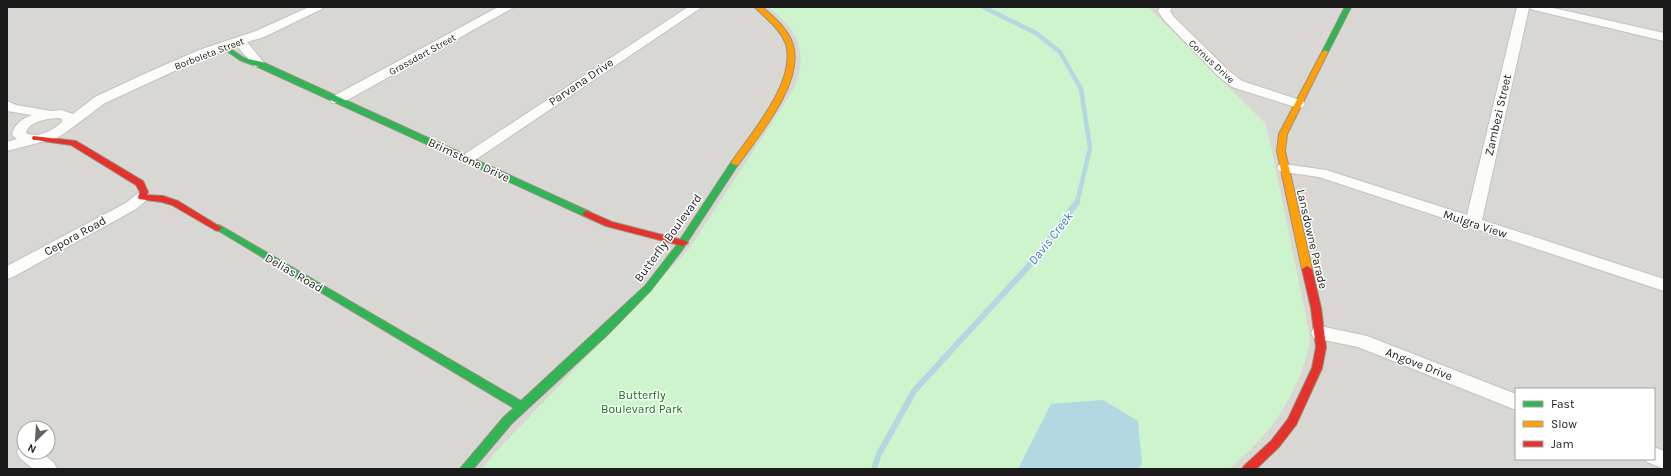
<svg xmlns="http://www.w3.org/2000/svg" width="1671" height="476" font-family="Karla,sans-serif">
<rect width="100%" height="100%" fill="#eae8e2"/>
<path fill="#d9d7d4" fill-rule="evenodd" d="M7,7H1664V469H7ZM1516,389H1654V459H1516ZM24,428H48V452H24Z"/>
<path fill="#cdf4cd" d="M767,7H1148L1265,123L1272,151L1310,336C1308,367 1285,412 1264,435C1254,447 1241,458 1229,469H482L493,455L689,249L792,92C810,57 800,28 767,7Z"/>
<path fill="#b3d8e1" d="M1103,400L1138,421L1142,464L1138,469H1018L1051,404Z"/>
<g fill="none" stroke-linecap="round" stroke-linejoin="round">
<path stroke="#b3d8e1" stroke-width="4.5" d="M983,7L1036,33L1060,52L1081,89L1090,148L1077,203"/>
<path stroke="#b3d8e1" stroke-width="6" d="M874,469L879,454L914,391L1036,258L1077,202"/>
<defs>
<path id="street" d="M309,7H324L322,9L264,37L247,42L265,64L263,67H255L237,46L207,56L105,103L69,130L57,138L7,151V142L17,139L12,135C14,124 22,119 32,115L7,111V101L16,105L51,111L61,110L73,114L95,97L142,75L199,50L256,31ZM59,118L62,119V122C54,130 38,139 26,133C28,121 50,118 59,118Z
M498,7H513L511,9L342,103H332L330,100L332,97Z
M688,7H702L472,162L467,163L462,162L460,159L462,156Z
M1160,7H1172L1170,11L1173,16L1229,71L1242,81L1303,101L1305,104L1303,107L1298,108L1232,87L1219,77L1164,20L1158,11Z
M1517,7H1549L1664,33V41L1534,10L1529,8L1482,220L1664,279V291L1319,177L1284,172L1279,171L1277,168L1279,165L1284,164L1326,170L1467,215Z
M142,192L147,194L150,197L136,209L13,277L7,279V266L126,203L137,194Z
M1320,326L1367,336L1516,394V410L1358,347L1314,338L1311,333L1314,328Z
M24,445V452H41L54,463L57,469H33L20,458L17,452L20,446Z
M1654,447L1664,451V469L1647,462L1645,459H1654Z"/>
<path id="fast" d="M1345,7H1351L1328,52L1327,53H1323L1322,52Z
M223,44L244,58L262,62L590,212L591,214L590,216H584L256,66L240,60L221,47V45Z
M732,161H738L739,163L682,250L651,290L606,336L512,423L473,469H460L504,417L514,408L214,228L218,225L221,226L521,401L645,286L676,246Z"/>
<path id="slow" d="M755,7H762C774,17 788,29 793,45C804,83 759,135 738,165H735L731,163C751,133 797,82 786,44C780,28 766,19 755,7Z
M1325,50L1328,52L1287,134L1285,151L1312,269L1307,272L1302,269L1277,151L1279,134L1322,52Z"/>
<path id="jam" d="M33,136L76,141L143,181L148,192L147,195L163,196L178,201L222,228L218,231L215,230L172,205L162,202L139,199L138,197L140,192L136,185L71,145L36,140H33L32,138Z
M587,211L612,222L686,241L688,243L683,246L606,226L584,216L583,214L584,212Z
M1307,266L1312,269L1321,308L1326,347L1322,368L1296,425L1279,447L1256,469H1242L1244,466L1271,441L1288,419L1312,368L1316,347L1311,308L1302,269Z"/>
</defs>
<use href="#street" stroke="#c2c2bf" stroke-width="2"/>
<use href="#fast" stroke="#92937b" stroke-width="2"/>
<use href="#slow" stroke="#92937b" stroke-width="2"/>
<use href="#jam" stroke="#92937b" stroke-width="2"/>
<use href="#street" fill="#fcfcfb" fill-rule="evenodd"/>
<use href="#fast" fill="#30b455" fill-rule="evenodd"/>
<use href="#slow" fill="#ff9f0a" fill-rule="evenodd"/>
<use href="#jam" fill="#e5322d" fill-rule="evenodd"/>
</g>
<g text-anchor="middle" stroke-width="3" stroke-linejoin="round" paint-order="stroke">
<g font-size="10" fill="#1b1b1b" stroke="#fff">
<text transform="translate(209 53) rotate(-21)" y="4">Borboleta Street</text>
<text transform="translate(422 54) rotate(-29)" y="4">Grassdart Street</text>
<text transform="translate(1212 61) rotate(43)" y="4">Cornus Drive</text>
</g>
<g font-size="12" fill="#1b1b1b" stroke="#fff">
<text transform="translate(581 82) rotate(-34)" y="4">Parvana Drive</text>
<text transform="translate(1498 115) rotate(-77)" y="4">Zambezi Street</text>
<text transform="translate(469 160) rotate(25)" y="4">Brimstone Drive</text>
<text transform="translate(1475 224) rotate(18)" y="4">Mulgra View</text>
<text transform="translate(75 236) rotate(-29)" y="4">Cepora Road</text>
<text transform="translate(668 238) rotate(-54)" y="4">Butterfly Boulevard</text>
<text transform="translate(1312 239) rotate(77)" y="4">Lansdowne Parade</text>
<text transform="translate(294 273) rotate(30)" y="4">Delias Road</text>
<text transform="translate(1419 364) rotate(21)" y="4">Angove Drive</text>
</g>
<g font-size="12" fill="#01810b" stroke="#fff">
<text x="642" y="399">Butterfly<tspan x="642" dy="14">Boulevard Park</tspan></text>
</g>
<g font-size="13" font-style="italic" fill="#407ab3" stroke="#fff">
<text transform="translate(1050 238) rotate(-52)" y="5">Davis Creek</text>
</g>
</g>
<rect width="1671" height="476" fill="none" stroke="#1b1b1b" stroke-width="16"/>
<rect x="1515" y="388" width="140" height="72" fill="#ffffff" stroke="#a4a4a4"/>
<rect x="1523" y="401" width="20" height="6" fill="#30b455" stroke="#a4a4a4"/>
<text x="1551" y="408" font-size="12" fill="#1b1b1b">Fast</text>
<rect x="1523" y="421" width="20" height="6" fill="#ff9f0a" stroke="#a4a4a4"/>
<text x="1551" y="428" font-size="12" fill="#1b1b1b">Slow</text>
<rect x="1523" y="441" width="20" height="6" fill="#e5322d" stroke="#a4a4a4"/>
<text x="1551" y="448" font-size="12" fill="#1b1b1b">Jam</text>
<g transform="translate(36 440) rotate(205)"><circle r="19" fill="#ffffff" stroke="#a4a4a4"/>
<path d="M0-3L7 15L0 10L-7 15Z" fill="#636361"/>
<text y="-6" font-size="11" font-weight="bold" text-anchor="middle" fill="#1b1b1b">N</text>
</g>
</svg>
